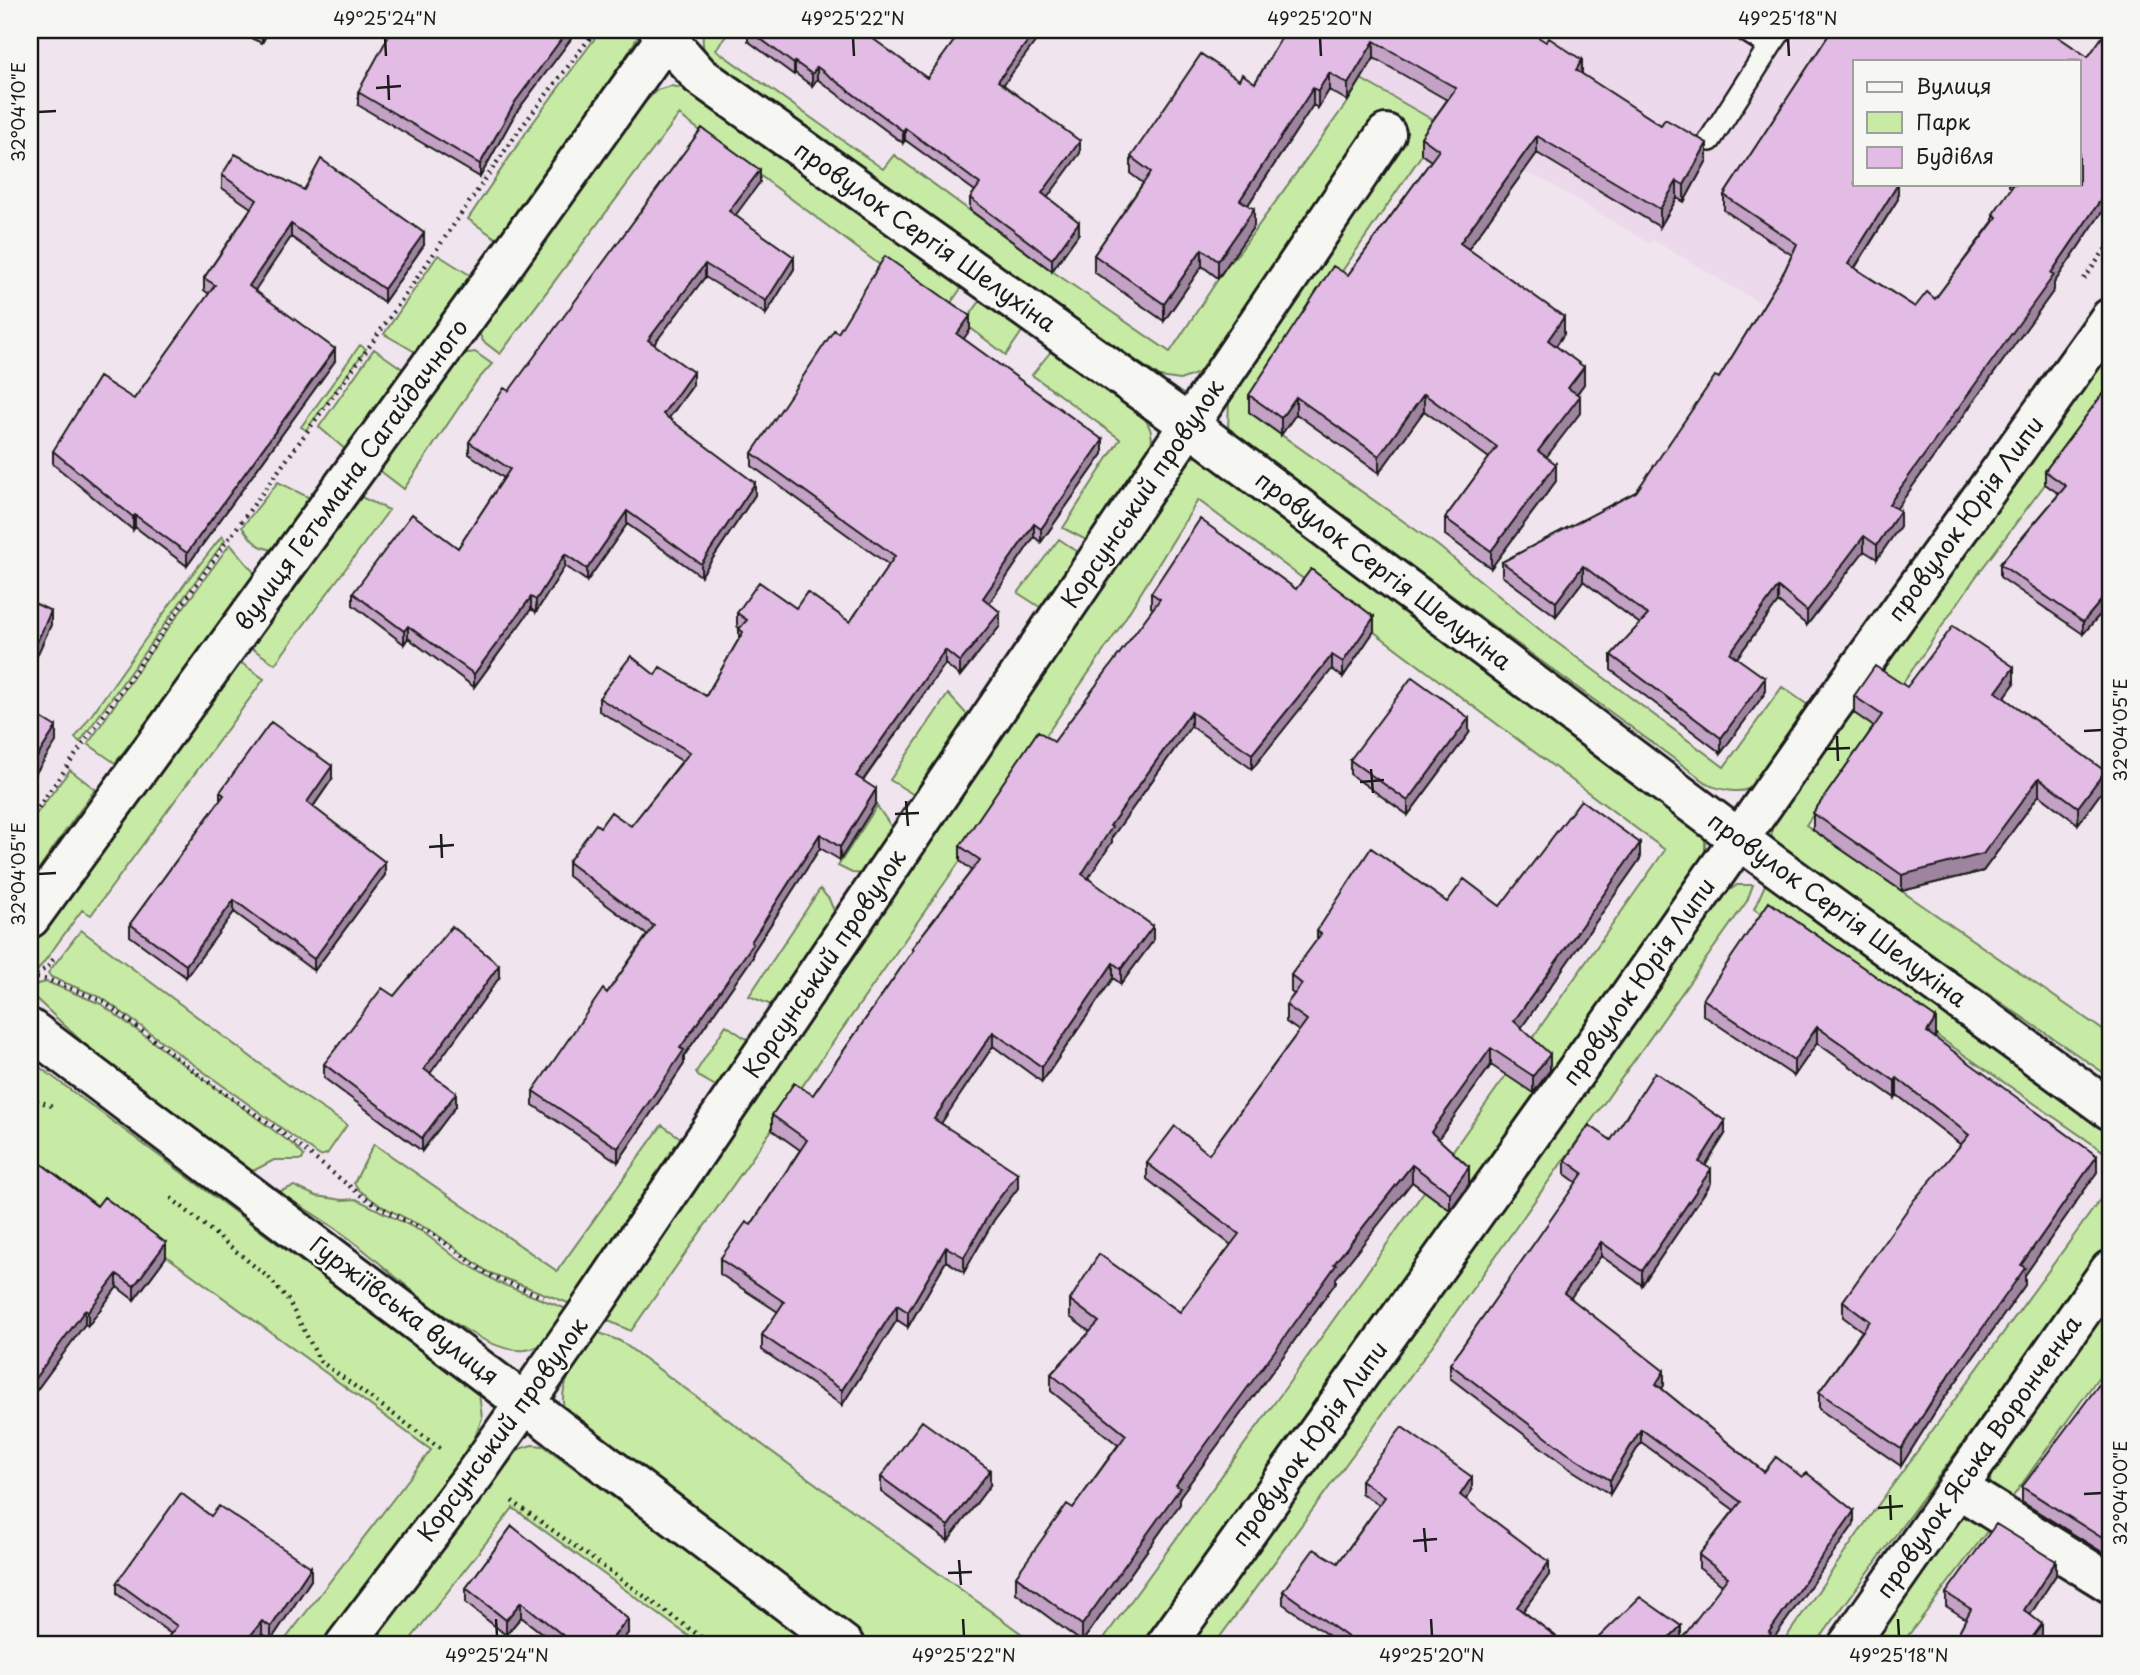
<svg xmlns="http://www.w3.org/2000/svg" width="2140" height="1675" font-family="'Playpen Sans',sans-serif">
<rect width="100%" height="100%" fill="#f0e5ee"/>
<filter id="ink" filterUnits="userSpaceOnUse"><feTurbulence type="fractalNoise" baseFrequency=".0143" numOctaves="2"/><feDisplacementMap in="SourceGraphic" scale="14" xChannelSelector="R" yChannelSelector="G"/><feConvolveMatrix kernelMatrix="1 2 1 2 8 2 1 2 1" color-interpolation-filters="sRGB"/></filter>
<g filter="url(#ink)">
<path fill="#ecd9eb" d="M1280,30H1964L1855,61V173L1770,309L1653,240L1650,244L1546,181L1518,170Z"/>
<path fill="#c7eba5" stroke="#728460" stroke-width="2" d="M601,30H635L637,38L588,120L500,241L468,219L529,128Z
M704,30H730L716,50L883,169L894,155L1052,271L1170,352L1228,264L1240,251L1348,101L1361,79L1442,125L1289,349L1249,412L1437,545L1544,633L1724,767L1782,687L1812,708C1798,728 1769,779 1748,789C1737,794 1722,789 1711,786L1228,431L1229,397L1380,121L1199,373L1180,380L1160,377L719,72C708,58 699,49 704,30Z
M671,86L688,89L696,94L962,287L945,311L900,280L679,115L500,354L483,341L478,331L646,101L657,90Z
M438,255L473,277L417,353L384,334Z
M981,300L1023,330L1006,355L964,323Z
M360,345L366,349L306,430L301,427Z
M2110,348V397L1975,578L1806,825L2110,1035V1077L1780,852L1772,841L1771,819Z
M374,349L404,370L347,451L319,427Z
M1052,350C1074,366 1137,402 1148,424C1153,434 1152,441 1151,451L1092,543L1063,528L1120,439L1032,375Z
M475,352L492,364L476,382L404,489L378,469L462,354Z
M1197,456H1210L1705,834V861L1438,1237L1140,1645H1099L1286,1387L1665,850L1198,500L1118,630L960,861L631,1331L604,1319L1180,464Z
M278,482L312,499L276,550C258,549 252,541 242,527Z
M359,496L389,510L275,664L250,647Z
M222,536L225,540L80,742L75,738L186,582Z
M1059,539L1084,556L1046,611L1018,593Z
M230,544L257,576L115,763L88,744L145,660Z
M240,662L264,679L91,915L82,910L38,970L30,971V948L43,925Z
M948,694L972,720L919,798L890,780Z
M70,770L95,789L30,881V822Z
M877,806L895,832L867,874L852,873L838,866Z
M1737,885H1753L1747,901L1427,1353L1214,1645H1184L1723,895Z
M1765,885L1780,888L2110,1124V1156L1754,909Z
M820,889L829,899L837,918L776,1007L749,996Z
M81,930L302,1095L347,1125L327,1154L320,1156L102,998L51,977L48,973Z
M47,982L101,1004L295,1146L304,1156L302,1160H274L251,1172L124,1081L31,994L37,984Z
M726,1025L752,1043L721,1089L698,1076L696,1072Z
M30,1060L479,1393L482,1418L473,1443L325,1645H281L431,1450L30,1156Z
M662,1125L685,1141L576,1306L488,1272L432,1231L381,1206L359,1190L354,1183L374,1144L557,1271Z
M294,1186L316,1196L343,1200L356,1199L423,1232L455,1257L499,1283L572,1311C559,1329 549,1347 525,1350C476,1355 393,1272 355,1243C331,1224 304,1208 278,1192Z
M2110,1186V1242L1815,1645H1781L1868,1519Z
M2110,1300V1361L2009,1502L1993,1490L1988,1474Z
M597,1332L620,1341L1037,1645H873L565,1413C555,1383 582,1356 597,1332Z
M532,1445L544,1446L813,1645H701L513,1508L406,1645H368L519,1449Z
M1964,1512L1992,1525L1901,1645H1868Z"/>
<g fill="none" stroke-linecap="round" stroke-linejoin="round">
<defs>
<path id="service" d="M1745,30L1770,46L1781,30
M1710,140L1770,46"/>
<path id="minor" d="M659,30L700,76L1188,424L1771,863L2110,1110
M30,918L500,270L671,30
M30,1029L844,1645
M1958,1488L2110,1583
M345,1645L475,1474L584,1318L1386,134
M1166,1645L1624,1004L1827,713L2110,318
M1848,1645L2110,1270"/>
</defs>
<use href="#service" stroke="#1c1c1c" stroke-width="26"/>
<use href="#minor" stroke="#1c1c1c" stroke-width="44"/>
<path stroke="#1c1c1c" stroke-width="4.5" stroke-dasharray="2 5" stroke-linecap="butt" d="M2084,279L2110,243
M30,819L233,533L374,340L520,129L596,30
M30,977L49,980L103,1001L215,1087L276,1128L362,1196L394,1215L433,1234L489,1275L543,1297
M30,977L47,968L55,957
M30,1098L52,1106
M171,1198L269,1278L288,1300L320,1361L440,1448
M512,1501L712,1645"/>
<use href="#service" stroke="#f6f6f2" stroke-width="21"/>
<use href="#minor" stroke="#f6f6f2" stroke-width="38"/>
</g>
<path fill="#c3a2c5" stroke="#1c1c1c" stroke-width="2" fill-rule="evenodd" d="M232,30H269L262,43Z
M571,30V39L515,114L480,177L358,105V92Z
M748,30L927,78L1004,85L1080,153L1047,197L1079,233L1052,271L970,210V198L975,191L905,140L903,143L817,79L812,86L795,73L794,75L748,41Z
M1286,30H1527L1582,74L1707,160L1684,202L1677,198L1660,227L1537,153L1468,249L1564,334L1556,346L1584,384L1577,394L1580,413L1546,457L1556,481L1491,568L1445,535V518L1489,458L1424,411L1379,473L1296,414L1281,435L1249,412V395L1348,275L1431,161L1421,154V137L1447,100L1374,58L1348,101L1329,90L1318,108L1313,105L1248,205L1254,226L1218,278L1202,266L1164,321L1094,272V255L1143,183L1131,174V157L1239,80L1255,83Z
M1832,30L2088,57L2110,30V200L2054,283V290L1896,509L1900,526L1877,559L1864,551L1807,625L1778,602L1737,658L1765,693L1721,753L1611,670V655L1640,624L1583,581L1556,616L1502,576V562L1636,492L1719,378L1785,270L1792,255L1724,210V195ZM1855,61H2079V184H2009V186L2012,188L1993,214V221L1935,299L1915,307L1855,268L1898,199Z
M222,175L304,190L424,245L384,302L291,237L254,290L335,361L187,566L135,527L133,530L53,464V451L134,399L209,294L204,290V278L251,208L222,188Z
M760,182L735,215L794,269L766,314L705,277L654,344L693,385L669,418L755,495L701,576L627,524L587,581L565,566L536,612L531,609L474,687L408,638L404,644L353,605V593L458,548L504,478L469,454V442L509,391Z
M970,330L963,339L1103,454L1041,542L1034,537L989,603L1000,626L960,676L945,664L863,781L876,803L840,860L820,848L753,952V957L684,1056V1064L618,1162L533,1105V1091L607,993L647,935L568,876V862L600,827L631,826L682,761L599,711V698L655,675L706,696L739,639V628L737,626V613L796,608L850,622L889,565L752,466V453L838,333Z
M2110,384V603L2083,634L2000,577V564L2059,494L2045,484V471Z
M1296,589L1374,631L1343,677L1332,669L1252,769L1191,726L1112,837V842L1088,878L1153,941L1121,984L1113,978L1042,1082L993,1046L941,1123L1018,1188L994,1220L964,1272L946,1261L908,1327L897,1320L842,1405L762,1350V1335L778,1312L720,1274V1259L751,1225L800,1150L772,1130V1115L813,1095L912,952V948L972,870L960,861V846L1054,742L1153,609L1151,607V593Z
M2014,684L2004,698L2105,787L2078,824L2039,795L1983,871L1902,891L1813,830V813L1874,727L1854,713V696L1907,687Z
M1469,733L1408,815L1350,774V760Z
M332,779L313,807L385,875L314,971L234,912L186,977L130,936V924L220,800V792Z
M1640,859L1521,1028L1550,1070L1533,1093L1491,1065L1438,1139L1469,1184L1450,1210L1412,1182L1336,1278V1282L1279,1362L1180,1496V1504L1082,1642L1016,1593V1576L1073,1508L1118,1445L1051,1391V1374L1090,1332L1070,1317V1300L1180,1312L1231,1245L1147,1179V1163L1209,1154L1299,1031L1286,1022V1005L1294,994L1291,992V975L1317,940V931L1447,902L1500,906Z
M499,978L430,1073L456,1106L422,1151L324,1078V1064L394,996Z
M1703,999L1936,1035L1934,1037L2097,1172L2025,1275V1285L1940,1404L1901,1466L1819,1409V1392L1862,1331L1843,1317V1301L1961,1145L1897,1095L1895,1098L1817,1043L1794,1076L1703,1015Z
M1725,1134L1705,1166L1711,1183L1642,1285L1601,1256L1570,1298L1664,1385L1662,1389L1764,1472L1854,1524L1771,1642V1645L1722,1585L1699,1568V1555L1734,1510L1641,1442L1610,1494L1567,1467L1450,1378V1364L1577,1183L1565,1174V1160L1611,1140Z
M30,1155L97,1206L166,1257L134,1300L117,1287L88,1326L85,1324L33,1395L30,1392Z
M2110,1390V1557L2022,1502V1487Z
M881,1477L990,1485L948,1541L881,1492Z
M1361,1480L1472,1490L1465,1500L1549,1575L1523,1611L1567,1645H1342L1283,1604V1591L1338,1563L1379,1505L1361,1493Z
M211,1516L311,1580L271,1640L262,1634L253,1645H162L171,1634L117,1594V1582Z
M512,1526L628,1633L619,1645H557L521,1617L506,1635L466,1603V1588Z
M2056,1575L2030,1615L2042,1638L2037,1645H1952L1966,1619L1946,1606V1593Z"/>
<path fill="#9f84a0" stroke="#1c1c1c" stroke-width="2" d="M262,30H269L262,43Z
M568,30H571V39L515,114L480,177V164L515,102Z
M1036,30H1044L998,92V81Z
M1374,41V58L1348,101V84Z
M1582,60V77L1576,70Z
M795,62V73L794,75V64Z
M817,67V79L812,86V74Z
M1329,73V90L1318,108V91Z
M1313,88V105L1240,217V200Z
M905,128V140L903,143V131Z
M1537,136V153L1460,260V243Z
M1080,141V153L1042,205V193Z
M1707,143V160L1684,202V185Z
M760,170V182L729,224V211Z
M1677,181V198L1660,227V209Z
M1898,184V199L1848,278V264Z
M2110,186V200L2054,283V290L1889,519V504L2051,273Z
M1254,209V226L1218,278V261Z
M1079,222V233L1052,271V259Z
M291,224V237L249,299V286Z
M424,233V245L384,302V289Z
M1202,249V266L1164,321V304Z
M794,257V269L766,314V301Z
M705,264V277L648,352V340Z
M970,316V330L957,348V334Z
M1564,317V334L1548,357V340Z
M335,349V361L187,566V553Z
M1584,367V384L1568,405V388Z
M693,372V385L663,426V414Z
M1424,394V411L1379,473V456Z
M1580,396V413L1538,468V451Z
M1296,397V414L1281,435V418Z
M1103,440V454L1041,542V529Z
M1556,464V481L1491,568V551Z
M755,483V495L701,576V564Z
M627,511V524L587,581V569Z
M1900,511V526L1877,559V545Z
M135,515V527L133,530V517Z
M1034,524V537L983,612V598Z
M1864,536V551L1807,625V611Z
M565,554V566L536,612V600Z
M1583,566V581L1556,616V602Z
M1778,587V602L1730,667V653Z
M2110,590V603L2083,634V622Z
M531,597V609L474,687V674Z
M51,611V625L30,671V657Z
M1000,612V626L960,676V662Z
M1374,617V631L1343,677V662Z
M408,626V638L404,644V631Z
M945,650V664L856,790V776Z
M1332,655V669L1252,769V754Z
M2014,667V684L1996,709V692Z
M1765,678V693L1721,753V738Z
M1191,712V726L1112,837V842L1082,888V874L1110,826Z
M1469,718V733L1408,815V801Z
M56,727V742L30,782V768Z
M332,766V779L307,815V802Z
M2105,771V787L2078,824V807Z
M2039,778V795L1983,871L1902,891V875Z
M876,789V803L840,860V847Z
M820,834V848L753,952V957L684,1056V1064L618,1162V1148L680,1048L751,942Z
M1640,843V859L1514,1038V1021Z
M385,862V875L314,971V959Z
M234,900V912L186,977V965Z
M1153,926V941L1121,984V969Z
M1113,963V978L1042,1082V1067Z
M499,965V978L424,1082V1069Z
M1936,1018V1035L1927,1048V1032Z
M1817,1027V1043L1794,1076V1060Z
M993,1032V1046L934,1134V1119Z
M1491,1048V1065L1431,1149V1132Z
M1550,1054V1070L1533,1093V1076Z
M1897,1078V1095L1895,1098V1081Z
M456,1093V1106L422,1151V1138Z
M1725,1121V1134L1699,1175V1162Z
M2097,1156V1172L2025,1275V1285L1940,1404L1901,1466V1449L2021,1265Z
M1412,1165V1182L1336,1278V1282L1279,1362L1180,1496V1504L1082,1642V1625L1176,1485L1334,1264Z
M1469,1167V1184L1450,1210V1193Z
M1711,1169V1183L1642,1285V1271Z
M1018,1173V1188L994,1220L964,1272V1257L994,1205Z
M1601,1242V1256L1564,1307V1293Z
M166,1243V1257L134,1300V1286Z
M946,1247V1261L908,1327V1312Z
M117,1274V1287L88,1326V1312Z
M897,1305V1320L842,1405V1390Z
M85,1310V1324L33,1395V1381Z
M1664,1371V1385L1656,1398V1384Z
M1641,1429V1442L1610,1494V1480Z
M990,1470V1485L948,1541V1526Z
M1472,1477V1490L1460,1508V1495Z
M1854,1511V1524L1771,1642V1645H1762L1769,1632Z
M2056,1561V1575L2024,1624V1610Z
M1549,1562V1575L1517,1619V1607Z
M311,1567V1580L271,1640V1627Z
M521,1602V1617L506,1635V1620Z
M628,1619V1633L619,1645H607Z
M262,1621V1634L253,1645H243Z
M2042,1624V1638L2037,1645H2027Z
M1681,1626V1639L1675,1645H1662Z"/>
<path fill="#e3bce5" stroke="#1c1c1c" stroke-width="2" fill-rule="evenodd" d="M392,30H568L515,102L480,164L358,92Z
M749,30H861L927,78L962,30H1036L998,81L1080,141L1042,193L1079,222L1052,259L970,198L980,184L905,128L903,131L817,67L812,74L795,62L794,64Z
M1286,30H1527L1546,42L1549,38L1582,60L1576,70L1661,125L1665,119L1707,143L1684,185L1677,181L1660,209L1537,136L1460,243L1564,317L1548,340L1584,367L1568,388L1580,396L1538,451L1556,464L1491,551L1445,518L1497,447L1424,394L1379,456L1296,397L1281,418L1249,395L1333,266L1348,275L1439,150L1421,137L1456,88L1374,41L1348,84L1329,73L1318,91L1313,88L1240,200L1254,209L1218,261L1202,249L1164,304L1094,255L1151,172L1131,157L1201,54L1239,80L1242,74L1255,83Z
M1832,30H2048L2088,57L2107,30H2110V186L2051,273L2054,275L1889,504L1900,511L1877,545L1864,536L1807,611L1778,587L1730,653L1765,678L1721,738L1611,655L1648,615L1583,566L1556,602L1502,562L1636,492L1715,376L1719,378L1785,270L1797,244L1724,195ZM1855,61H2079V184H2014L1993,214L1997,217L1935,299L1927,292L1915,307L1848,264L1898,184H1855Z
M702,128L760,170L729,211L794,257L766,301L705,264L648,340L693,372L663,414L755,483L701,564L627,511L587,569L565,554L536,600L531,597L474,674L408,626L404,631L353,593L412,514L458,548L510,469L469,442L504,388L509,391Z
M235,154L304,190L321,159L424,233L384,289L291,224L249,286L335,349L187,553L135,515L133,517L53,451L99,377L134,399L215,285L204,278L257,200L222,175Z
M885,256L970,316L957,334L1103,440L1041,529L1034,524L983,598L1000,612L960,662L945,650L856,776L876,789L840,847L820,834L751,942L753,944L680,1048L684,1050L618,1148L533,1091L603,989L607,993L654,926L568,862L596,824L600,827L611,812L631,826L690,752L599,698L631,656L655,675L660,667L706,696L743,632L739,629L747,620L737,613L759,582L796,608L807,592L850,622L895,556L752,453L834,330L838,333Z
M2110,384V590L2083,622L2000,564L2066,486L2045,471Z
M1200,519L1296,589L1311,569L1374,617L1343,662L1332,655L1252,754L1191,712L1110,826L1112,827L1082,874L1153,926L1121,969L1113,963L1042,1067L993,1032L934,1119L1018,1173L994,1205L964,1257L946,1247L908,1312L897,1305L842,1390L762,1335L784,1302L720,1259L746,1222L751,1225L807,1140L772,1115L794,1083L813,1095L914,949L912,948L980,860L960,846L1038,731L1054,742L1160,599L1151,593Z
M30,601L51,611L30,657Z
M1953,626L2014,667L1996,692L2105,771L2078,807L2039,778L1983,854L1902,875L1813,813L1882,715L1854,696L1875,666L1907,687Z
M1412,677L1469,718L1408,801L1350,760Z
M30,711L56,727L30,768Z
M271,722L332,766L307,802L385,862L314,959L234,900L186,965L130,924L224,795L220,792Z
M1581,800L1640,843L1514,1021L1550,1054L1533,1076L1491,1048L1431,1132L1469,1167L1450,1193L1412,1165L1334,1264L1336,1265L1279,1345L1176,1485L1180,1488L1082,1625L1016,1576L1067,1504L1073,1508L1126,1435L1051,1374L1099,1322L1070,1300L1099,1254L1180,1312L1239,1234L1147,1163L1175,1126L1209,1154L1307,1020L1286,1005L1302,984L1291,975L1321,934L1317,931L1371,848L1447,902L1464,879L1500,906Z
M1769,902L1936,1018L1927,1032L2097,1156L2021,1265L2025,1268L1940,1388L1901,1449L1819,1392L1870,1321L1843,1301L1914,1200L1969,1135L1897,1078L1895,1081L1817,1027L1794,1060L1703,999Z
M452,926L499,965L424,1069L456,1093L422,1138L324,1064L382,988L394,996Z
M1655,1072L1725,1121L1699,1162L1711,1169L1642,1271L1601,1242L1564,1293L1664,1371L1656,1384L1764,1472L1776,1457L1802,1477L1807,1473L1854,1511L1769,1632L1771,1633L1762,1645H1677L1728,1577L1699,1555L1741,1502L1641,1429L1610,1480L1567,1453L1450,1364L1583,1173L1565,1160L1589,1125L1611,1140Z
M30,1155L97,1206L104,1197L166,1243L134,1286L117,1274L88,1312L85,1310L33,1381L30,1379Z
M2100,1383L2110,1390V1543L2022,1487Z
M922,1421L990,1470L948,1526L881,1477Z
M1402,1427L1472,1477L1460,1495L1549,1562L1517,1607L1567,1645H1359L1283,1591L1314,1549L1338,1563L1385,1497L1361,1480Z
M181,1493L211,1516L219,1506L311,1567L271,1627L262,1621L243,1645H162L177,1626L117,1582Z
M1996,1524L2056,1561L2024,1610L2042,1624L2027,1645H1952L1971,1609L1946,1593Z
M512,1526L628,1619L607,1645H575L521,1602L506,1620L466,1588Z
M1640,1597L1681,1626L1662,1645H1591Z"/>
</g>
<path fill="none" stroke="#1c1c1c" stroke-width="2.5" d="M385,38L386,56M853,38L854,56M1320,38L1321,56M1788,38L1789,56M388,75L389,100M376,88L401,86M38,112L56,111M2084,731L2102,730M1837,736L1838,761M1825,749L1850,748M1371,769L1373,793M1360,782L1384,780M906,801L908,826M895,814L919,813M441,834L442,858M429,847L454,845M38,874L56,873M2084,1494L2102,1493M1890,1495L1891,1520M1878,1508L1903,1506M1424,1528L1426,1552M1413,1541L1437,1539M959,1560L961,1585M948,1573L972,1572M496,1619L497,1636M963,1619L964,1636M1431,1619L1432,1636M1898,1619L1899,1636"/>
<g text-anchor="middle" stroke-width="5" stroke-linejoin="round" paint-order="stroke">
<g font-size="24" fill="#1c1c1c" stroke="#f6f6f2">
<text transform="translate(925 237) rotate(35)" y="8">провулок Сергія Шелухіна</text>
<text transform="translate(352 475) rotate(-54)" y="8">вулиця Гетьмана Сагайдачного</text>
<text transform="translate(1143 494) rotate(-56)" y="8">Корсунський провулок</text>
<text transform="translate(1966 519) rotate(-54)" y="8">провулок Юрія Липи</text>
<text transform="translate(1383 571) rotate(37)" y="8">провулок Сергія Шелухіна</text>
<text transform="translate(1837 910) rotate(36)" y="8">провулок Сергія Шелухіна</text>
<text transform="translate(825 964) rotate(-56)" y="8">Корсунський провулок</text>
<text transform="translate(1639 982) rotate(-55)" y="8">провулок Юрія Липи</text>
<text transform="translate(404 1311) rotate(37)" y="8">Гуржіївська вулиця</text>
<text transform="translate(503 1430) rotate(-54)" y="8">Корсунський провулок</text>
<text transform="translate(1310 1444) rotate(-54)" y="8">провулок Юрія Липи</text>
<text transform="translate(1979 1457) rotate(-55)" y="8">провулок Яська Воронченка</text>
</g>
</g>
<rect width="2140" height="1675" fill="none" stroke="#f6f6f2" stroke-width="77"/>
<rect x="1853" y="60" width="228" height="126" fill="#f6f6f2" stroke="#9f9f9c" stroke-width="2"/>
<rect x="1867" y="82" width="35" height="10" fill="#f6f6f2" stroke="#9f9f9c" stroke-width="2"/>
<text x="1916" y="94" font-size="21" fill="#1c1c1c">Вулиця</text>
<rect x="1867" y="112" width="35" height="21" fill="#c7eba5" stroke="#9f9f9c" stroke-width="2"/>
<text x="1916" y="130" font-size="21" fill="#1c1c1c">Парк</text>
<rect x="1867" y="147" width="35" height="21" fill="#e3bce5" stroke="#9f9f9c" stroke-width="2"/>
<text x="1916" y="164" font-size="21" fill="#1c1c1c">Будівля</text>
<rect x="38" y="38" width="2064" height="1598" fill="none" stroke="#1c1c1c" stroke-width="2.5"/>
<g font-size="18" text-anchor="middle" fill="#1c1c1c">
<text x="385" y="25">49°25'24"N</text>
<text x="853" y="25">49°25'22"N</text>
<text x="1320" y="25">49°25'20"N</text>
<text x="1788" y="25">49°25'18"N</text>
<text transform="translate(19 112) rotate(-90)" y="6">32°04'10"E</text>
<text transform="translate(2121 730) rotate(-90)" y="6">32°04'05"E</text>
<text transform="translate(19 874) rotate(-90)" y="6">32°04'05"E</text>
<text transform="translate(2121 1493) rotate(-90)" y="6">32°04'00"E</text>
<text x="497" y="1662">49°25'24"N</text>
<text x="964" y="1662">49°25'22"N</text>
<text x="1432" y="1662">49°25'20"N</text>
<text x="1899" y="1662">49°25'18"N</text>
</g>
</svg>
